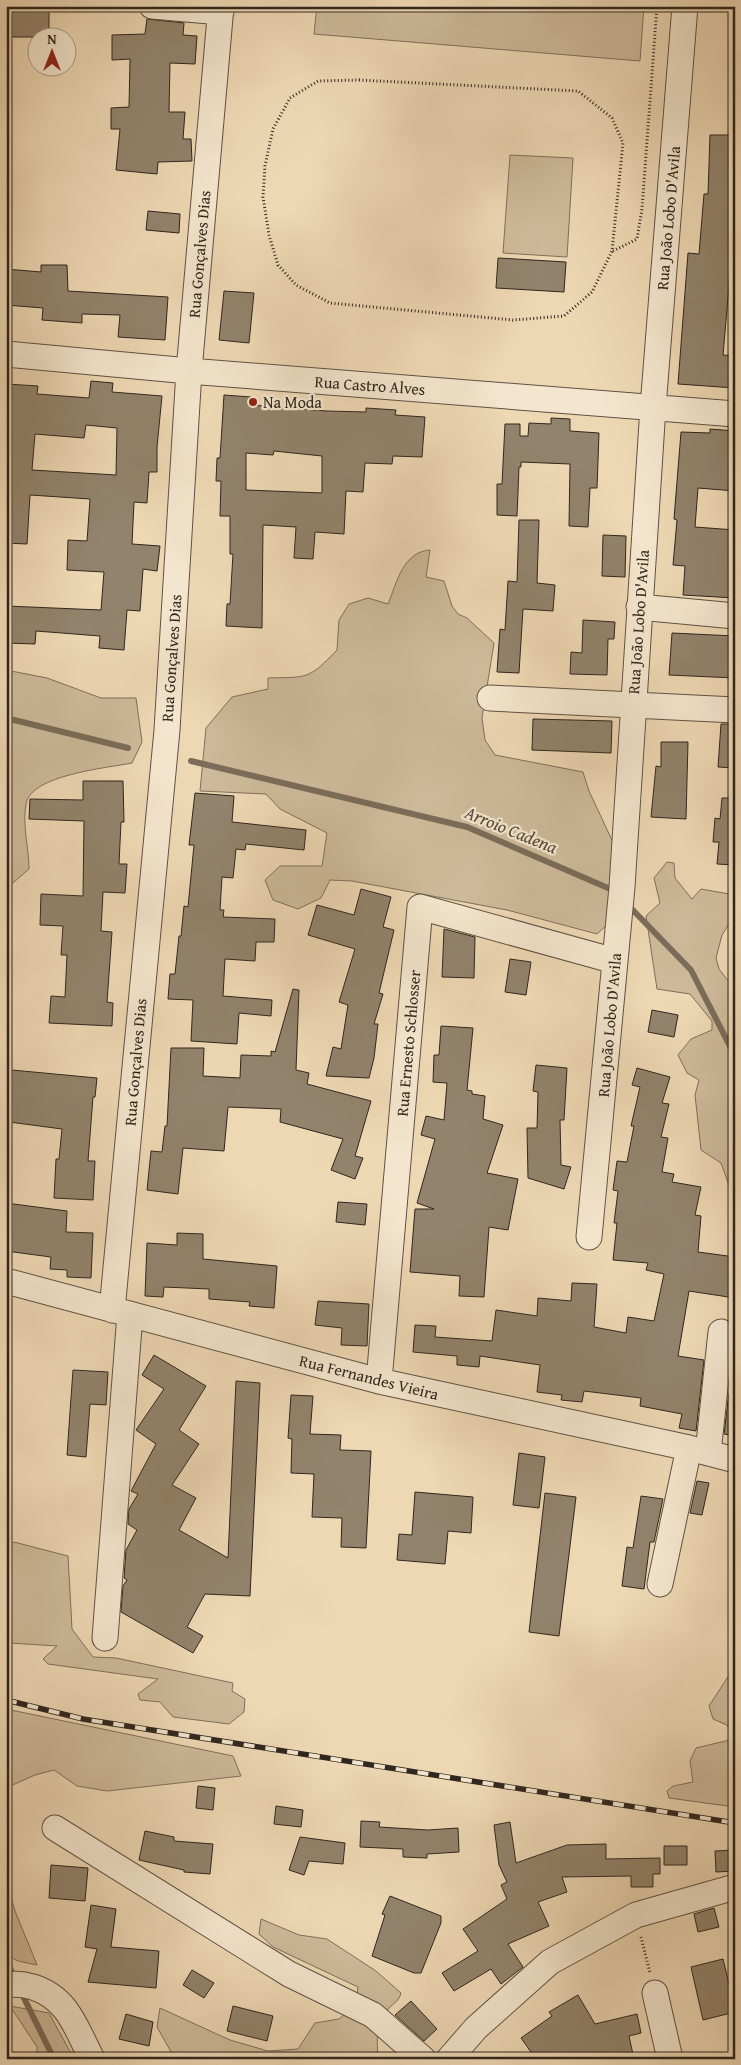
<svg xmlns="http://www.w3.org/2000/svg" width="741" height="2065" font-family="'Gentium Book Plus',serif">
<rect width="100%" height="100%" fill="#eed8b4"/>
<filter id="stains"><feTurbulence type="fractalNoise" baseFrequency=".004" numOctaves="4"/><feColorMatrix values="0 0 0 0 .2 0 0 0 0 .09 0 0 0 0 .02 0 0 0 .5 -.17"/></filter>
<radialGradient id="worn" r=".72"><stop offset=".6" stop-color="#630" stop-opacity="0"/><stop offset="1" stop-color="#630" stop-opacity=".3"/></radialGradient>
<path fill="#ceba9a" stroke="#7e705c" d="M317,6H644L640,61L314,34Z
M510,155L573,158L567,257L503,253Z
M430,550L426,577L444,581L452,606L458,614L467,618L494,643L482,718L485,740L495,755L583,772L589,791L618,853L607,925L597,934L507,910L352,881L330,880L321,898L298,909L273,900L265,880L280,866H322L327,833L280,809L266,794L200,791L206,728L232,697L268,689V678C308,677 308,680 337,650L339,620L349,604L368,598L388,604C397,582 403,552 430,550Z
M6,670L47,678L101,698H136L142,742L132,763C107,768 30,775 26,804C22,826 29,847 29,869L6,889Z
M667,862L674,863L675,878L692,899L701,889L735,895V914L722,935L716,958L719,969L735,990V1193L730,1188L721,1163L701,1150L695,1095L699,1080L687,1073L678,1055L691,1039L712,1030V1021L690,994L657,989L646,916L660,903L654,878Z
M14,1542L68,1556L72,1629L93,1657L116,1658L233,1683L232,1691L245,1699L244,1712L229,1724L173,1717L160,1702L140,1700L138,1694L158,1679L48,1664L43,1659L57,1646L10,1643L6,1629V1548Z
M735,1666V1807L669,1798L667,1791L673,1786L693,1782L690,1761L696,1748L734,1739L727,1725L713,1719L709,1706Z
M6,1709L233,1756L241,1776L107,1791L77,1786L54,1770L35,1775L6,1788Z
M6,1879L15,1911L37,1965L18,1961L6,1955Z
M261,1919L299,1935L327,1939L376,1971L401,1993C399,2001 394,2003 389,2008C375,2023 377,2041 378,2059H175L157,2027L160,2008L230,2040L268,2051L298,2049L315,2023L339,2019L355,2006L358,1987L273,1947L259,1934Z
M10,2006L49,2013L74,2059H37V2047Z"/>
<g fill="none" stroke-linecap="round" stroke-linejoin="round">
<path stroke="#7b6c59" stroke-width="6" d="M6,718L128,748
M191,761L467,827L615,891
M627,904L691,970L735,1056
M6,1959L15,1979
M20,1990L54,2059"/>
</g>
<path fill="#92836c" stroke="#2f261e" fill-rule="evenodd" d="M9,6H49V37H9Z
M147,19L184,23L183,35L197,36L195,64L170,63L169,112H185L183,139H191L192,161L158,162L157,174L116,170L120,129H111V108L129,107L130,59L112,60V35L145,34Z
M710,135H735V180L730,227L734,228L723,355L735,356V388L678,384L688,253L699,254L704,194H708Z
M148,211L180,214L179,233L146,230Z
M498,258L566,262L564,292L496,288Z
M41,265H67L68,291L168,297L165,340L118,337L120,315L82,314V323L42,320L43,308L6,305V269L41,272Z
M224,291L254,293L249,343L219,340Z
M91,381L113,383L112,392L162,396L157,447V472H149L147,503L134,502L132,544L160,546L157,571L143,569L140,611L127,610L124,650L99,648L100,636L36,631L35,644L6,643V606L101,610L104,572L67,570L68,540L87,541L90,499L30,495L27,544L6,543V384L38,386L37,394L89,398ZM86,425L117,428L116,475L32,470L35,434L84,438Z
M224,395L251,397L250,405L327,411L366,412V408L396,410L395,415L425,417L422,457L393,456L392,464L365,463L363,492L346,491L344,534L315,532L313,559L294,558L296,527L263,525L262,628L226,626L227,604H230L233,554H230V516H220L221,481H216L217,458H220ZM274,451L322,456V493L246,490V453L273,455Z
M551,418L570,419V431L599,433L597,488H590L588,527L569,526L570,464L521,462V467H519L517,516L497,515V484H502L505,424H520V436H528L529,423L551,424Z
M710,429L735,431V491L698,488L695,527L735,530V598L683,595L685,566L673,565L677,520L674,519L681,432L710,433Z
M519,520H539L537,583L555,585L553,611L523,609L519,673L497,672L500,629L505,630L508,581L517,582Z
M603,535L626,536L625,577L602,576Z
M583,620L615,622L614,639H608L607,675L570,674L571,652L582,653Z
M672,633L735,636V678L669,675Z
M533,719L612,721L611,753L532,750Z
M721,724H735V768L718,767Z
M661,742H688L686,819L651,817L656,766L661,767Z
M83,781H123L124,822H121L119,864H127L125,893L103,892L101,931L112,932L107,1002L113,1003L112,1026L49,1023L51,996L65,997L67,955H61L63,926L40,925L41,894L83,896L84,821L29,819L30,799L83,800Z
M195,793L234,796L232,822L306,830L304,850L246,844L245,850L236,849L233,878L222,877L220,910H224L223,917L275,919L274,942H256L255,961L225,959L223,996L272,1000L271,1016L239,1013L237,1044L191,1041L193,1000L168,999L170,974H175L179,936H181L184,906L188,907L194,845H189Z
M722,798H735V865L717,864L719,842H713L715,818L720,819Z
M361,889L391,897L383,927L394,930L379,993L383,994L374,1024H378L374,1058L369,1078L326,1076L333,1047L341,1049L348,1005L339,1002L355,949L308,935L317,905L354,915Z
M444,929L475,937L474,978L442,977Z
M510,959L531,962L526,995L505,992Z
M293,989L299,990L296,1070L309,1073L307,1084L371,1101L355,1156L363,1158L355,1179L331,1170L343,1139L280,1122L281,1109L228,1107L224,1151L183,1148L178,1194L147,1190L151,1151L162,1152L165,1126H167L171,1048H204L203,1076L240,1078L241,1055L271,1056V1051L275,1052Z
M652,1010L678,1015L674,1037L648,1032Z
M441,1026L473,1028L467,1090L472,1091V1094L485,1096L483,1119L503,1125L487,1173L518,1179L508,1230L489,1227L484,1297L459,1296L460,1276L410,1272L415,1209H434L417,1203L435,1139L421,1135L426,1116L444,1120L447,1083L433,1082L434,1055H439Z
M536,1065L567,1068L564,1120H560L561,1165L571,1167L564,1189L528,1178L527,1128H537L538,1092L533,1091Z
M637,1068L670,1077L662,1103L669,1104L661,1137L668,1138L662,1172L674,1174L672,1182L701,1187L695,1215L701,1216L698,1252L735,1257V1298L689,1291L678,1356L704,1360L696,1431L679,1428L682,1414L640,1406L641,1398L584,1391L582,1402L561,1400L562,1395L537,1392L540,1365L480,1356L479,1367L457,1365V1356L413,1352L415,1325L436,1326L435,1337L492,1341L496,1310L537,1316L538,1298L571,1301L572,1283L597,1284L594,1327L626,1333L628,1317L654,1321L664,1274L646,1270L648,1263L613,1260L617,1223H614L618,1191L613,1190L617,1161L627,1162L634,1126H631L640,1087L632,1085Z
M12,1070L97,1078L95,1097H93L88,1161H95L93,1200L54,1198L56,1159H59L62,1129L9,1122Z
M338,1202L367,1204L365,1225L336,1222Z
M6,1203L67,1211L66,1232L93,1233L91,1278L67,1277V1270L50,1269L51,1257L6,1251Z
M177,1233L203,1234V1259L277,1266L274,1308L249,1306L250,1302L209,1299V1289L164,1287L163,1297L145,1296L147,1243L177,1245Z
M318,1301L369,1304L367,1346L341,1345L342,1328L315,1325Z
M154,1355L206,1386L179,1430L199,1444L172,1485L196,1498L179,1530L228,1558L236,1381L260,1383L250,1596L205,1594L187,1627L203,1636L193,1653L121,1612L123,1586L127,1580L124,1578L126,1550L137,1530L128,1524L129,1509L138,1494L131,1491L156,1444L136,1430L164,1389L142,1375Z
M73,1370L108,1372L106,1405L90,1404L86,1457L67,1455Z
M729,1393L735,1394V1436L724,1434Z
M291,1395L313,1396L310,1434L341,1435L340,1450L371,1451L366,1548L341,1547L342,1518L312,1517L314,1474L291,1473L292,1439L288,1438Z
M519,1453L545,1457L539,1508L513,1505Z
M697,1481L709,1483L702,1515L690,1513Z
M415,1492L473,1497L471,1533L448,1531L445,1564L397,1560L399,1534L412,1535Z
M545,1493L576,1497L559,1636L529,1632Z
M641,1496L663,1499L654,1542H650L644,1589L622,1586L627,1547L633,1548Z
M198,1786L215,1788L213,1810L196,1808Z
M276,1806L303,1810L301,1827L274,1824Z
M361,1821L380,1822L379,1827L428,1830L458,1828L459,1852L427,1854V1858L403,1857V1849L360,1847Z
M510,1822L516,1863L567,1845L606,1844V1859L660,1858V1874H653V1887H631V1876L562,1877L567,1892L538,1902L549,1926L508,1944L523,1967L501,1984L491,1969L454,1991L442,1973L478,1951L463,1929L507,1899L501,1885L507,1882L499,1865L494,1825Z
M145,1831L174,1837V1841L213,1844L210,1874L184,1872V1870L139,1860Z
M300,1837L345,1843L343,1864L309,1861L304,1875L289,1870Z
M664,1846H687V1865H664Z
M735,1850V1871L716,1872L715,1851Z
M51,1865L88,1868L85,1901L49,1898Z
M390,1896L441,1916V1923L421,1973H414L372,1956L385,1915L382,1914Z
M91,1905L116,1909L111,1947L159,1951L156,1988L88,1982L97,1949L85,1947Z
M714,1908L719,1927L698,1932L694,1914Z
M723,1959L730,1988H732L735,1999V2012L703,2020L691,1967Z
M192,1970L214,1983L204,1998L183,1985Z
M578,1995L595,2024L637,2014L641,2033L629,2036L634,2059H536L521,2038L552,2016L549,2012Z
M411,2001L437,2029L424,2041L395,2015Z
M233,2006L273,2016L267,2041L227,2031Z
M126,2014L153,2022L149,2046L119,2039Z"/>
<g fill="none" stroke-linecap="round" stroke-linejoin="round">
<defs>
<path id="minor" d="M152,6L221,12
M6,354L189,371L735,414
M639,607L735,616
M490,698L735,710
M589,1237L622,887L653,407L685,6
M6,1281L379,1381L689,1448L735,1460
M112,1310L167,730L189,371L221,6
M379,1381L420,907L615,961
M708,1453L721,1332
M660,1584L689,1448
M105,1638L130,1314
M55,1828L289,1974L373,2015L423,2059
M6,1985C16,1983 23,1984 33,1987C68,1998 76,2028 92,2059
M655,1993L670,2059
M449,2059L476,2028L550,1962L636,1915L735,1887"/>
</defs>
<use href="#minor" stroke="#5f5244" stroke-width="27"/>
<path stroke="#2f261e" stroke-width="3" stroke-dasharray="1 2.5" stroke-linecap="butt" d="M359,80L578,91L612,118L623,143L612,251L592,292L564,316L513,320L330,303L296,285L278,265L269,235L263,197L265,166L273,129L290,98L318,81Z
M613,251L637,239L642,209L657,6
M641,1937L650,1973"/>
<use href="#minor" stroke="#f4e6ce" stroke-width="25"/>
<defs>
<path id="rail" d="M6,1700L83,1719L735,1823"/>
</defs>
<use href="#rail" stroke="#2f261e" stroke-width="5.5"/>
<use href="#rail" stroke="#f4e6ce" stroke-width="4" stroke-dasharray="11" stroke-linecap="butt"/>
</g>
<circle fill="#8f2418" stroke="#f4e6ce" stroke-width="2" cx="253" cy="402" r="5"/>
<g text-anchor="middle" stroke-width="4.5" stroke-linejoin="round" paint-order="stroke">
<g font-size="16" fill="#2f261e" stroke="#f4e6ce">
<text transform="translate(668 218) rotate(-85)" y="6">Rua João Lobo D'Avila</text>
<text transform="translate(199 254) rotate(-85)" y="6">Rua Gonçalves Dias</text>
<text transform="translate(370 385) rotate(4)" y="6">Rua Castro Alves</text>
<text transform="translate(638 622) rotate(-86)" y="6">Rua João Lobo D'Avila</text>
<text transform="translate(171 658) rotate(-86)" y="6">Rua Gonçalves Dias</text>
<text transform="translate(609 1025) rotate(-85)" y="6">Rua João Lobo D'Avila</text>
<text transform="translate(408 1043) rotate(-85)" y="6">Rua Ernesto Schlosser</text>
<text transform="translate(135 1062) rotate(-85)" y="6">Rua Gonçalves Dias</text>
<text transform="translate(369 1377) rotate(14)" y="6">Rua Fernandes Vieira</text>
</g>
<g font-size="16" fill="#2f261e" stroke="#f4e6ce" text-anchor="start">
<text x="263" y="408">Na Moda</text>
</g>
<g font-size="18" font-style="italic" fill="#55493c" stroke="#f4e6ce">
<text transform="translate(511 830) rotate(22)" y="6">Arroio Cadena</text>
</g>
</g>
<rect width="741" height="2065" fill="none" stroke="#eed8b4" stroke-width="25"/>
<rect x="8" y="8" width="726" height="2050" fill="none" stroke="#2f261e" stroke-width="2.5"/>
<rect x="12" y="12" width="716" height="2040" fill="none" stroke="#2f261e"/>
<g transform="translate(52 52)"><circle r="24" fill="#f4e6ce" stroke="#a59988"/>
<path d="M0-4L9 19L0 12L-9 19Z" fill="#8f2418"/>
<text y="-8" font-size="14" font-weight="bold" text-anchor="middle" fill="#2f261e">N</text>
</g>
<rect width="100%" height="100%" filter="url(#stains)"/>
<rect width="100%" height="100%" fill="url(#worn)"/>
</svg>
